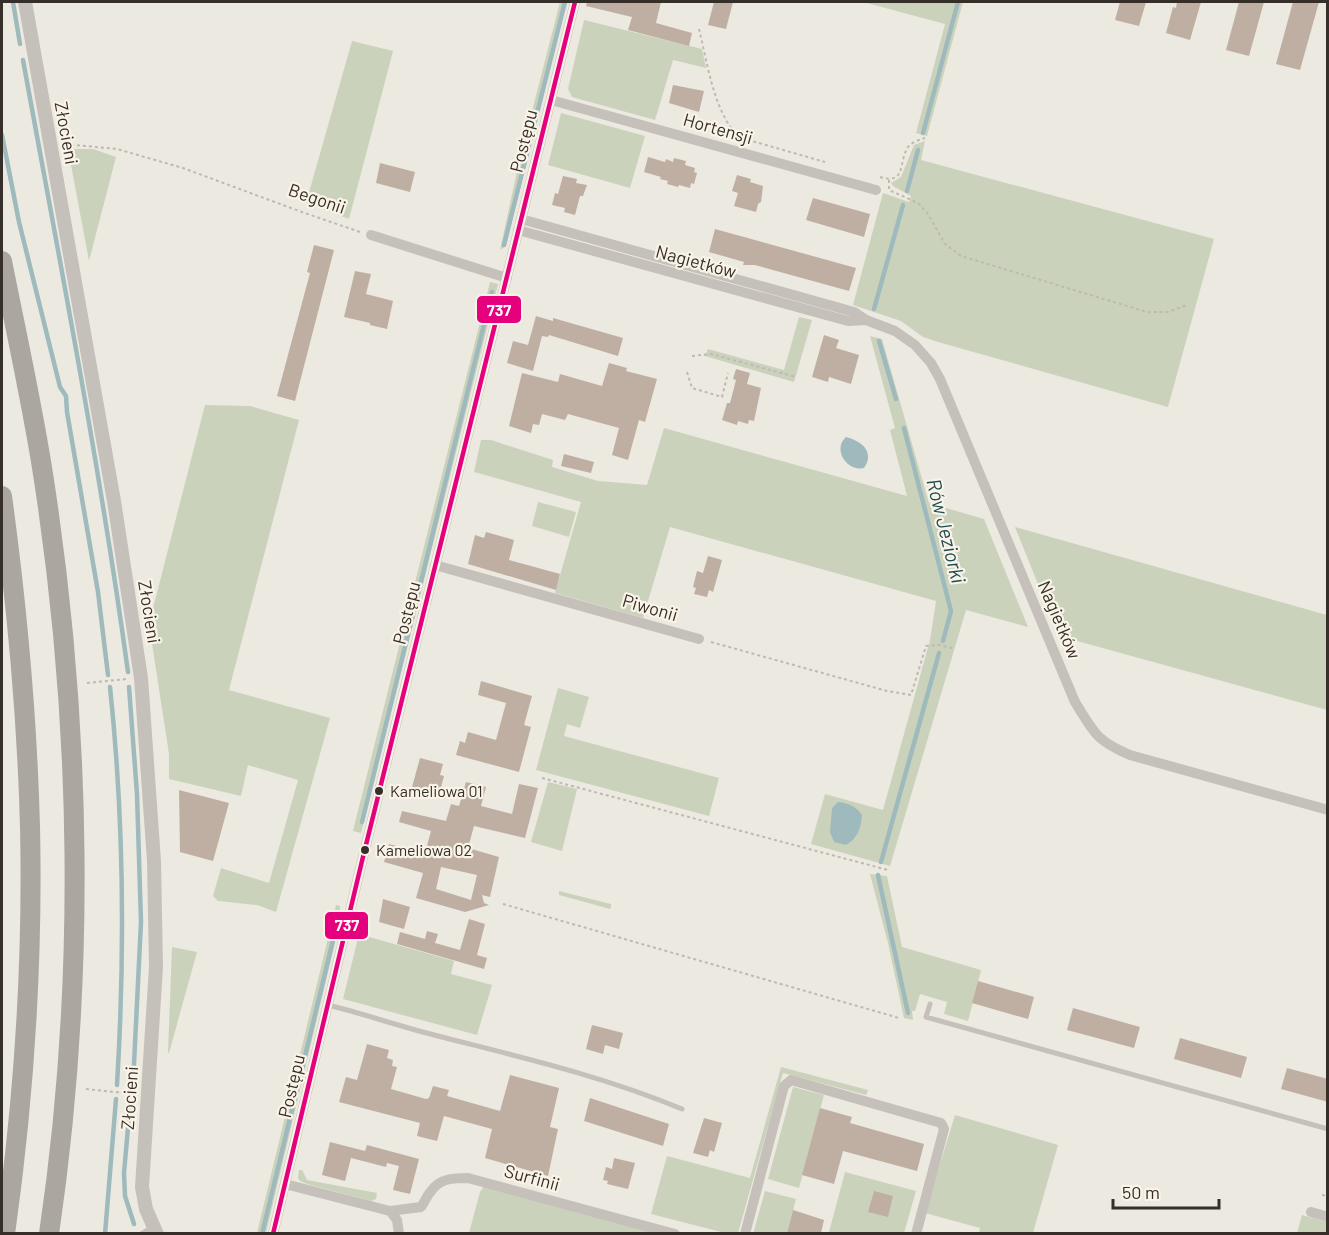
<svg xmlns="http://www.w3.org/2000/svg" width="1329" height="1235" font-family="Barlow,sans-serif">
<rect width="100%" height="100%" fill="#ece9e1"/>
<path fill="#cbd2bb" d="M560,2H566L506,246L500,250L519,162Z
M863,2H963L927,136L916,133L945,24Z
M584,20L702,49L706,68L673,60L655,120L572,97L568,89Z
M352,41L393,51L349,219L306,203Z
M561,113L645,136L630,188L548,165Z
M925,141L921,160L1214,239L1168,407L938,342L923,337L901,321L853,305L883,193L909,202L911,196L893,186L891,183L901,177L914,145Z
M68,149H93L116,157L89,261Z
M490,282L498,284L361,833L353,831Z
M799,317L812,320L794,382L705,356L708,349L784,370Z
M870,336L882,339L929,503L984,519L1028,627L966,610L890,866L811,844L825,794L883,810L930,640L936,601L670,527L643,618L555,593L581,502L474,472L481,440H491L553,460L552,467L598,481L647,485L664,428L907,496L890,430L895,428Z
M205,405L250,406L299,420L229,690L330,718L276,912L257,905L218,901L213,896L221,868L269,883L298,780L248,765L241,796L169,779V754L149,624Z
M538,502L576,512L569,537L532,526Z
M1015,527L1327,615V710L1059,636Z
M558,688L589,697L580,728L567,724L564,736L719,778L709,816L536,770Z
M548,782L577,789L562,851L531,842Z
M870,874L887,876L902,947L981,970L968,1021L944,1014L947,1002L920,994L915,1011H912L913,1020L904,1018L888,943Z
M559,891L611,904V907L610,909L559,895Z
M336,905L340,906L339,926L266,1233H257Z
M359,934L454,961L451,974L492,985L477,1035L343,999Z
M172,947L197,952L169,1053H168Z
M781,1067L868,1090L866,1095L783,1073L738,1233H725L651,1214L667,1156L750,1178Z
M793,1087L824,1095L799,1188L768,1179Z
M955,1115L1058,1145L1033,1233H979L980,1228L925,1213Z
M299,1170H302L307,1180L377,1193L376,1199L371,1201L307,1184L300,1181L298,1178Z
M845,1172L916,1191L904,1233L835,1234L829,1232Z
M484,1186L658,1233H469L480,1192Z
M765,1191L796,1199L787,1233L753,1234Z
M1302,1215L1327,1222V1233H1297Z"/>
<path fill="#9ebabd" d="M846,437C862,441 875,452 864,468C847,472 832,449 846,437Z
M838,802C848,803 856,806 862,815C861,828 858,838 846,845L834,842L830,832L832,808Z"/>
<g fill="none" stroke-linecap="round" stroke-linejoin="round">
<path stroke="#9ebabd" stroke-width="4.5" d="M13,2L20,44
M23,60C60,263 100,467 128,672
M923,133L958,2
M2,135L19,222L60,387L66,396L67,412L98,592L108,675
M907,191L918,150
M504,245L565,2
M874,309L903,205
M879,341L896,399
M904,428L951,611L943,641
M110,687C124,819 125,953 117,1085
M129,687L137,794L141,922L133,1084
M362,822L492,292
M881,862L939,653
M878,875L908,1013
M130,1105L124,1173L125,1196L134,1224
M105,1234L116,1099
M262,1234L335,932"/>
</g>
<path fill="#bfafa3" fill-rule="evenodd" d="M587,2H661L656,23L692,33L689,46L628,30L632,17L586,6Z
M714,2H733L726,29L708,25Z
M1120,2H1146L1139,26L1115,20Z
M1177,2H1201L1190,40L1166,33L1173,7L1176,8Z
M1239,2H1264L1249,56L1226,50Z
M1293,2H1319L1300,70L1276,64Z
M673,85L704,91L699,112L669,103Z
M648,157L665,162L666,159L673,162L674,158L686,161L685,165L695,168L694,172L697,173L694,184L691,183L690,188L679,185L678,187L667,184L668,181L660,179L661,177L644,172Z
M380,163L415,172L410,192L376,183Z
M737,175L751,179L750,182L763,186L761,202L758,204L756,212L734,206L738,193L732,191Z
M563,176L577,179L576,183L587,185L583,196H580L575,215L564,212L565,208L552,205L555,193L558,194Z
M813,198L870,214L864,237L806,220Z
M715,229L856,268L849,291L755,265H743L744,262L709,252Z
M314,245L334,250L295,401L277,396L310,273L307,272Z
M355,271L371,274L366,294L393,301L387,329L370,325V323L344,317Z
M536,316L553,321V318L623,338L618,356L549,335L548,337L542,336L533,371L507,363L513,341L528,345Z
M824,335L839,340L836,348L859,355L851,384L829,377L828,382L812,377Z
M609,363L627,368L626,371L657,379L645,422L639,420L628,460L612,455L619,428L568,414L565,420L542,414L539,425L533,424L531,433L509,426L522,373L558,382L560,374L602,386Z
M736,369L750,373L747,384L761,388L754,421L749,420L748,424L738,421L737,425L722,420L727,403H730L736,380L733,379Z
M564,454L594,462L591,473L561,466Z
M486,532L514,540L509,560L560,574L556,590L468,564L475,535L484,538Z
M708,556L722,560L713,592L709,590L707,597L694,594L696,588L693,587L697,571L703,573Z
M481,681L532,696L524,725L531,727L519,772L456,755L460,741L465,743L468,732L496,740L506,703L478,695Z
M420,758L443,764L440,775L444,776L439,795L412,787Z
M466,782L486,787L481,806L512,814L519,784L538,788L525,838L474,826L468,848L499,857L490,897L482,895L484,903L489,905L465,912L416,898L423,873L384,862L389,844L425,853L431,831L399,822L402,811L446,821L451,804L459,806ZM441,867L477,875L471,900L436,889Z
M179,790L229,803L213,861L180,852Z
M383,899L410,907L404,929L379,922Z
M469,919L485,924L477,955L487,958L484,969L397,944L400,932L425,939L427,931L438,934L435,943L460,950Z
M978,981L1034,997L1028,1019L972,1003Z
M1073,1008L1140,1027L1134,1048L1067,1030Z
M592,1025L623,1033L619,1049L605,1045L603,1054L586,1049Z
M1180,1038L1247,1057L1241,1078L1174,1059Z
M367,1044L389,1050L387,1058L393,1060L392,1066L397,1067L391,1089L426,1099L429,1098L433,1086L449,1090L447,1096L500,1111L510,1075L559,1088L550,1127L558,1129L548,1176L485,1158L492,1129L444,1116L437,1141L417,1136L420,1123L339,1102L346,1077L357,1080Z
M1287,1068L1328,1079V1102L1281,1089Z
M590,1098L669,1124L663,1146L584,1121Z
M820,1108L852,1117L850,1123L924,1144L917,1171L843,1151L834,1184L802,1175Z
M704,1118L722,1123L714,1152L710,1150L708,1157L693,1153Z
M330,1142L365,1151L367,1145L419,1159L410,1194L393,1190L399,1166L387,1163L386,1167L351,1158L345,1181L322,1175Z
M614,1158L635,1163L628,1189L607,1184L608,1181L603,1180L606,1167L612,1169Z
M874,1191L893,1196L888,1217L868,1212Z
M793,1210L824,1220L821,1233H787Z"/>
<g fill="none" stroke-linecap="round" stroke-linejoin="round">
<path stroke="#beb9b2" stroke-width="2" stroke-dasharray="3 3" stroke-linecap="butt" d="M699,29C708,65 713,109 738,137L825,162
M65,144L117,149L183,168L299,211L360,232
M880,177C907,185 898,162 908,147C912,142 919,140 925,138
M889,180V190L918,203L928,214L945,244L961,256L1147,312H1168L1187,305
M692,356L711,354L796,377
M687,372L692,388L722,397L728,373
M711,642L887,691L911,695L926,646L939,645L952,648
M87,683L127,679
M542,778L888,870
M503,904L899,1018
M86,1089L134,1094
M1322,1195L1328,1196"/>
<path stroke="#c5c0ba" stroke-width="5" d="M930,1004L926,1017L1328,1129
M328,1005C365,1014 401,1027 438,1036C520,1057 603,1076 682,1109
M141,1234L153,1227"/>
<path stroke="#c5c0ba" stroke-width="10" d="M551,100L876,190
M521,219L854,312L866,320L895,331L915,345L931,363L940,379L1075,702C1094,732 1095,740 1130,755L1328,810
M518,230L848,321L866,320
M371,235L507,278
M435,565L699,639
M285,1184L390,1211L397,1220L399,1234
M390,1211L421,1207C425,1202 427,1195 432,1190C440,1178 455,1178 468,1178L675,1234
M1311,1212L1328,1217
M273,1234L362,861L575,2
M745,1234L784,1086L791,1080L941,1123L944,1129L916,1234"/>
<path stroke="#c5c0ba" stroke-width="14" d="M25,2L114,501L141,678L154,861L156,967L142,1187L146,1209L157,1234"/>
<path stroke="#aba7a0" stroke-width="20" d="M2,261C16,332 32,403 43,474C82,724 86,983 49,1234
M2,496C17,606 27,716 30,826C33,962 24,1099 5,1234"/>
<defs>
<path id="bus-1" d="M273,1234L362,861L575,2"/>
</defs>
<use href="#bus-1" stroke="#f9f3e8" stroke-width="9"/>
<use href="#bus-1" stroke="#e5007d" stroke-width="4.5"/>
</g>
<g fill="#362e28" stroke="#f9f3e8" stroke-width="2">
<circle cx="379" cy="791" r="5"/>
<circle cx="365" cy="850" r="5"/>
</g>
<g text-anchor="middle" stroke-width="4.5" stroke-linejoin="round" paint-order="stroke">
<g font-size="16" fill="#362e28" stroke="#f9f3e8" text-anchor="start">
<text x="390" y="797">Kameliowa 01</text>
<text x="376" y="856">Kameliowa 02</text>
</g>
<g font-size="18" fill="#362e28" stroke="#f9f3e8">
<text transform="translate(718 129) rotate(16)" y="6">Hortensji</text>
<text transform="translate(66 133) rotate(80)" y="6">Złocieni</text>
<text transform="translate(524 141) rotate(-76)" y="6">Postępu</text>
<text transform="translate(317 199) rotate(19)" y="6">Begonii</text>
<text transform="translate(696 262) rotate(15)" y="6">Nagietków</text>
<text transform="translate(650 608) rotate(16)" y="6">Piwonii</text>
<text transform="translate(149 612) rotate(81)" y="6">Złocieni</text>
<text transform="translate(407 613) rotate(-76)" y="6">Postępu</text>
<text transform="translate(1059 620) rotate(67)" y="6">Nagietków</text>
<text transform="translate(292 1086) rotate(-77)" y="6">Postępu</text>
<text transform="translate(130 1098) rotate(-86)" y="6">Złocieni</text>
<text transform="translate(532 1178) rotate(15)" y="6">Surfinii</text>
</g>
<g font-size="20" font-style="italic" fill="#1f4c56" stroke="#f9f3e8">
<text transform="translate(946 531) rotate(76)" y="7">Rów Jeziorki</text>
</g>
</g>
<g stroke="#f9f3e8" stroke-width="2">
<rect x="476" y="295" width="46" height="29" rx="6" fill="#e5007d"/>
<rect x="324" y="911" width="45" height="29" rx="6" fill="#e5007d"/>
</g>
<g font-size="16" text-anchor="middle" font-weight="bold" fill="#fff">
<text x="499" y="316">737</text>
<text x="347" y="931">737</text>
</g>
<rect width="1329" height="1235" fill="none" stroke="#362e28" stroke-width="6"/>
<path d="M1113 1199v9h106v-9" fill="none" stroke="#362e28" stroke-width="3"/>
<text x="1122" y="1199" font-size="18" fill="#362e28" stroke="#f9f3e8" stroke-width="4.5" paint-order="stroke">50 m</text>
</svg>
